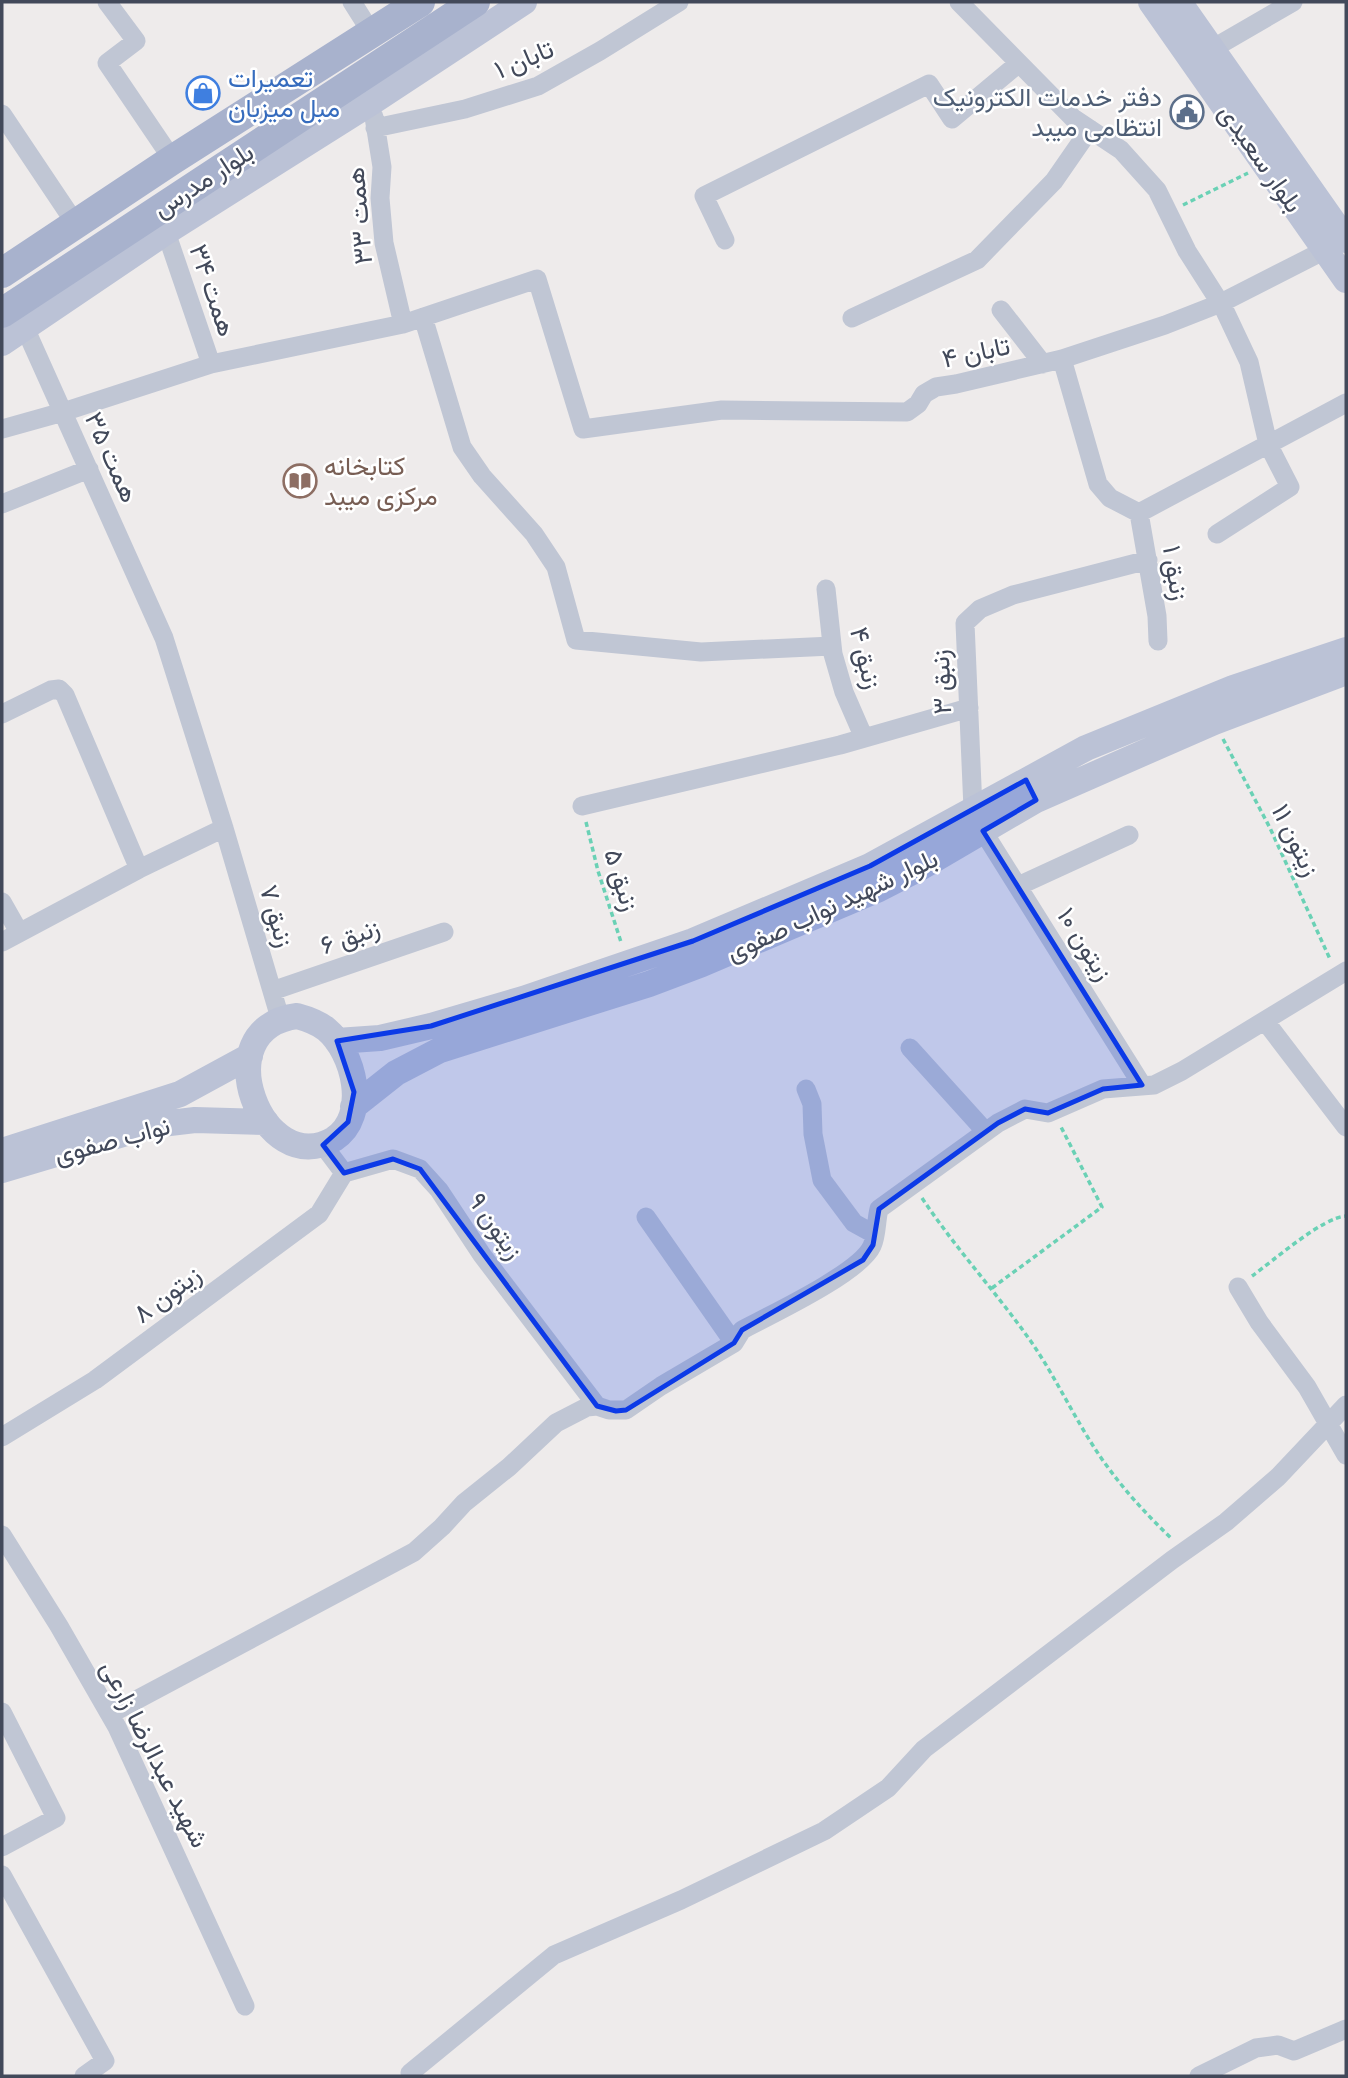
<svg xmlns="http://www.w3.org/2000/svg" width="1348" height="2078" font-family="Karla,Vazirmatn,sans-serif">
<rect width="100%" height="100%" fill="#eeebeb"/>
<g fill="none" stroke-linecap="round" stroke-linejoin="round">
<path stroke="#6ad1b5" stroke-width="3.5" stroke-dasharray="5 3.5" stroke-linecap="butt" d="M1183,205L1248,173
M1223,739L1270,828L1330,959
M586,822L598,871L621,942
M922,1198C956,1249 997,1293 1032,1343C1058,1381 1077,1424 1104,1462C1124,1490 1146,1514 1171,1538
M1252,1276C1273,1261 1323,1217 1346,1216
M992,1288L1102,1207L1060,1125"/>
<path stroke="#c0c6d4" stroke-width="19" d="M107,2L136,41L107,63L166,150
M352,2L364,21
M959,2L1073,118L1121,150L1157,190L1187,251L1224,309L1249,362L1268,444L1290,487L1217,534
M1212,49L1293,2
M2,114L69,214
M374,117L382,167L380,198L384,243L403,324
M375,128L465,109L538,86L600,51L679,2
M166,232L211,364
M725,240L704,196L929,84L952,119L1019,63
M1001,310L1043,364
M423,317L462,447L482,476L534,534L556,567L576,640L701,652L832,646
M852,318L977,260L1054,181L1090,129
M25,328L164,638L224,828L280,1018
M1062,359L1098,484L1110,498L1139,513
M2,429L63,412L211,364L403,324L537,279L583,429L722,410L907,412L918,404L924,394L936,387L956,384L1062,359L1165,325L1221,303L1325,250
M2,504L89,469
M1139,513L1346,403
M1139,513L1157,616L1158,641
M826,589L833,654L844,692L864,738
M2,714L51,690L59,689L65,695L139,869
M582,806L840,745L969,708
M973,809L965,623L980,609L1013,595L1148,560
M983,831L1142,1085
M1018,886L1129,835
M2,902L19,932
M2,942L139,869L224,828
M272,991L444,932
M1265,1021L1346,1127
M910,1048L986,1132
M806,1089L812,1104L813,1134L822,1180L854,1223L874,1234
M323,1145L344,1173L393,1159L420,1169L439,1190L482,1255L597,1406
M646,1217L734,1343
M1238,1287L1259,1322L1307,1387L1346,1455
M2,1437L95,1380L319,1214L344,1173
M2,1535L59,1626L117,1727L245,2006
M2,1712L56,1818L2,1847
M110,1714L414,1552L442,1527L464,1503L509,1467L556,1423L587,1407L597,1406L609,1410H626L661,1386L734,1343L742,1330C770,1315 860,1273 872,1246C877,1235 876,1221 879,1209L998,1123L1025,1109L1048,1113L1103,1089L1154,1085L1182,1071L1346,971
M2,1875L105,2061L84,2076
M410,2073L554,1955L681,1900L824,1831L888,1788L924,1749L1172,1560L1226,1522L1278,1477L1346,1405
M1199,2076L1256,2048L1278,2045L1294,2051L1346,2029"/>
<path stroke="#bbc2d6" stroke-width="26" d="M1151,2L1346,280
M1179,2L1346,240
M2,343L166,232L372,102L524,2
M297,1016C308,1019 317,1022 326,1029C354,1052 370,1116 334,1139C263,1182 202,1028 297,1016Z
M337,1041L380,1038L431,1026L523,999L693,941L870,866L1086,748L1233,688L1346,650
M353,1107L396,1073L440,1050L649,984L702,964L879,889L918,869L1036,800L1214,722L1346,672
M2,1151L180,1094L250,1056
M2,1170L153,1125L195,1120L266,1122"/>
<path stroke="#a8b2cd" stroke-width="30" d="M2,273L172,160L420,2
M2,313L475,2"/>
</g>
<path fill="#0c3ae7" fill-opacity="0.2" stroke="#0c3ae7" stroke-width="5" stroke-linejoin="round" d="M1026,780L1036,800L983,831L1142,1085L1103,1089L1048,1113L1025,1109L998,1123L879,1209L873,1245L863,1260L742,1330L734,1343L626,1410L616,1411L597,1406L420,1169L393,1159L344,1173L323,1145L348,1122L354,1092L337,1041L431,1026L693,941L870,866Z"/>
<defs>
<symbol id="shop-ring" viewBox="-11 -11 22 22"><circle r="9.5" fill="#fff" stroke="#3f7fe0" stroke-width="1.5"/><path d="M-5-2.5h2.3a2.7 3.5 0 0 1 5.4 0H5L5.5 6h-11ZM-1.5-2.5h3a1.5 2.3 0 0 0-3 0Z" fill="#3f7fe0"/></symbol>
<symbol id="civic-ring" viewBox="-11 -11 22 22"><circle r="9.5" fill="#fff" stroke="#5c6f8a" stroke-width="1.5"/><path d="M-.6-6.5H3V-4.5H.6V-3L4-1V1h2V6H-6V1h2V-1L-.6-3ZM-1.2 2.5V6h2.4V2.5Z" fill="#5c6f8a"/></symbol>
<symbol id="library-ring" viewBox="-11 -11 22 22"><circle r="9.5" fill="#fff" stroke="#8d6e63" stroke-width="1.5"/><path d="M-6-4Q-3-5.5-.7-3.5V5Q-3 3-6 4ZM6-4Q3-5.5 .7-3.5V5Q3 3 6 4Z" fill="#8d6e63"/></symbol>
</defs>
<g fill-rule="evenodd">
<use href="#shop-ring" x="184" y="74" width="38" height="38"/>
<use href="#civic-ring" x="1168" y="93" width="38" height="38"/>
<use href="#library-ring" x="281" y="462" width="38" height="38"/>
</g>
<g text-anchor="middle" stroke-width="5" stroke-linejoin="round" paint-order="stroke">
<g font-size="26" fill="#42495a" stroke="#fff">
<text transform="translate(524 59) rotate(-23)" y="9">تابان ۱</text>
<text transform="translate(1261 158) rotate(55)" y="9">بلوار سعیدی</text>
<text transform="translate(203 180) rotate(-33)" y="9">بلوار مدرس</text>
<text transform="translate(359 216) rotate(-95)" y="9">همت ۳۳</text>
<text transform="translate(213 290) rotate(71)" y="9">همت ۳۴</text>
<text transform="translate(976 352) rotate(-12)" y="9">تابان ۴</text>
<text transform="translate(112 457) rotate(66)" y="9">همت ۳۵</text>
<text transform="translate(1176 573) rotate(81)" y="9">زنبق ۱</text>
<text transform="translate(866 658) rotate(76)" y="9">زنبق ۴</text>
<text transform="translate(941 682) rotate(-92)" y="9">زنبق ۳</text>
<text transform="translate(1296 840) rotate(64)" y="9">زیتون ۱۱</text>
<text transform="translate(622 880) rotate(73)" y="9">زنبق ۵</text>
<text transform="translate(832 905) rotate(-25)" y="9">بلوار شهید نواب صفوی</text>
<text transform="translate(277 916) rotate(74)" y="9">زنبق ۷</text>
<text transform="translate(350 936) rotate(-19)" y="9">زنبق ۶</text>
<text transform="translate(1085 944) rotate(58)" y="9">زیتون ۱۰</text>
<text transform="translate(112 1140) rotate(-15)" y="9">نواب صفوی</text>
<text transform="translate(496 1226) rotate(55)" y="9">زیتون ۹</text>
<text transform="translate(167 1294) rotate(-37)" y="9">زیتون ۸</text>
<text transform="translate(155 1754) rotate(63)" y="9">شهید عبدالرضا زارعی</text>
</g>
<g font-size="26" fill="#366cbe" stroke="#fff" text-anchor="start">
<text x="228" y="87">تعمیرات<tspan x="228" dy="30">مبل میزبان</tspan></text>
</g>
<g font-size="26" fill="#4e5e75" stroke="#fff" text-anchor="end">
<text x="1162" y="106">دفتر خدمات الکترونیک<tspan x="1162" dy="30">انتظامی میبد</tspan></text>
</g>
<g font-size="26" fill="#785e54" stroke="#fff" text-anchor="start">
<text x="324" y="475">کتابخانه<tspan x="324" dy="30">مرکزی میبد</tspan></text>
</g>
</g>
<rect width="1348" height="2078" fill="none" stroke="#42495a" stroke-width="7"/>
</svg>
